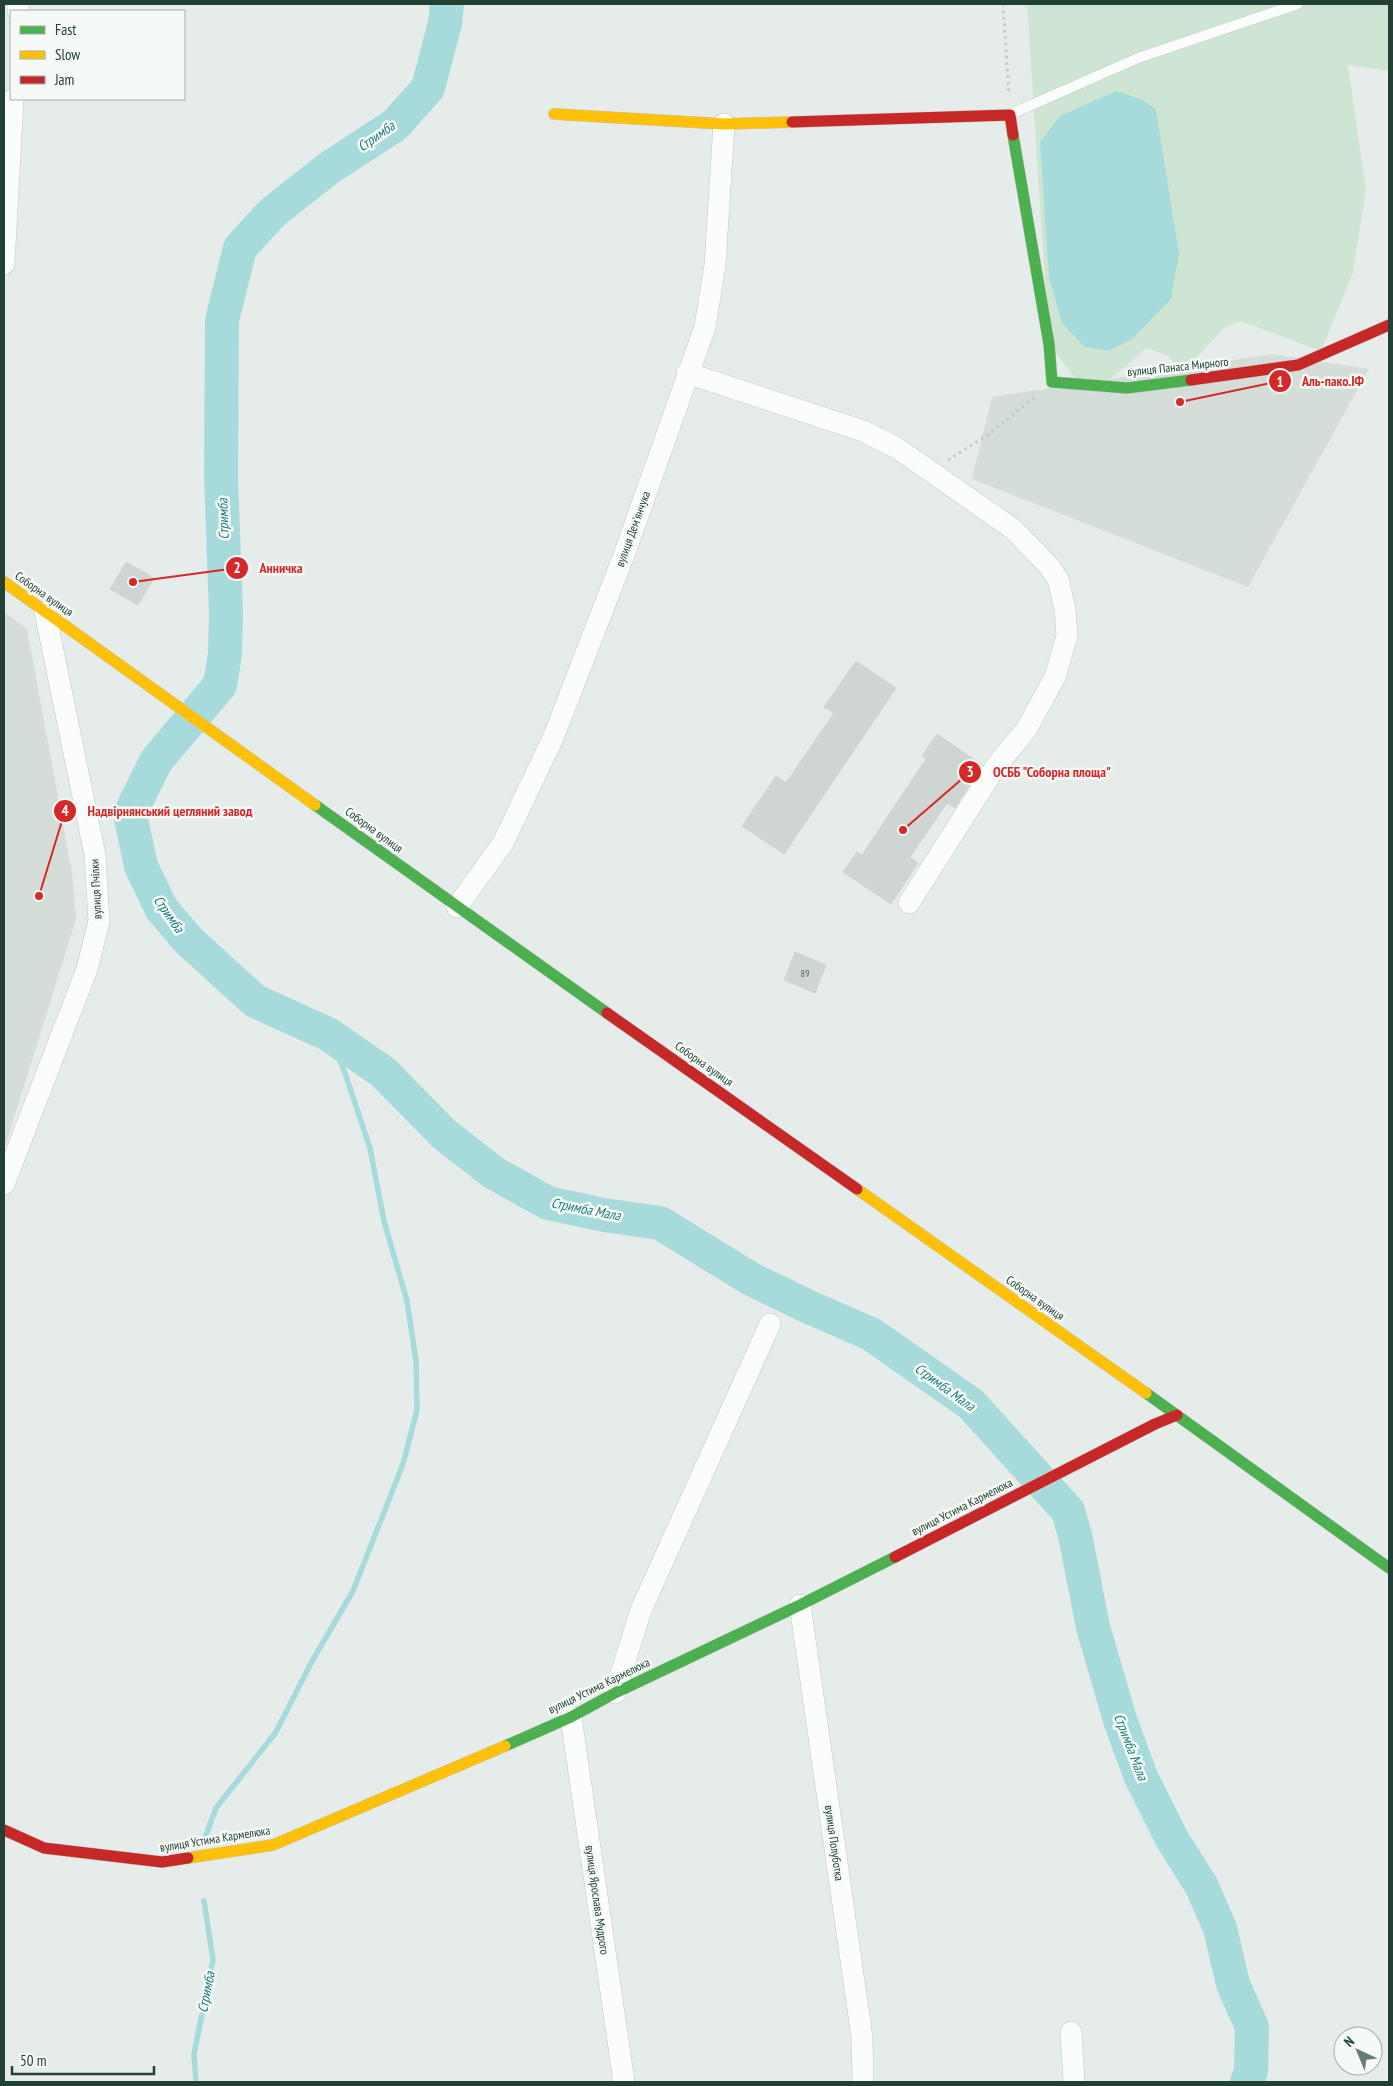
<svg xmlns="http://www.w3.org/2000/svg" width="1393" height="2086" font-family="'PT Sans Narrow',sans-serif">
<rect width="100%" height="100%" fill="#e6ece9"/>
<path fill="#d4ddd8" d="M1272,354L1369,369L1248,587L972,479L992,397Z
M4,612L27,629L72,873L76,919L4,1150Z"/>
<path fill="#cfe5d3" d="M1027,4H1389V71L1348,65L1366,190L1353,273L1321,351L1241,321L1224,328L1183,372L1167,355L1146,348L1090,397L1049,344Z"/>
<path fill="#a7dada" d="M1116,91L1143,100L1156,110L1179,254L1171,299L1132,339L1108,351L1085,347L1062,323L1049,277L1040,142L1060,116Z"/>
<g fill="none" stroke-linecap="round" stroke-linejoin="round">
<path stroke="#a7dada" stroke-width="5.5" d="M203,1843L216,1808L276,1732L311,1663L353,1591L403,1464L417,1410L416,1361L407,1301L384,1221L370,1148L344,1070L328,1034
M196,2082L194,2054L213,1960L204,1901"/>
<path stroke="#a7dada" stroke-width="34" d="M447,4L445,23L428,88L395,125L329,168L272,213L240,248L222,320L221,477L226,613L225,654L220,685L156,761L130,814L141,866L161,908L188,940L255,1001L328,1034L383,1072L444,1134L494,1173L548,1203L604,1215L660,1223L751,1279L811,1308L871,1334L971,1404L1068,1511L1075,1535L1093,1627L1120,1720L1141,1777L1172,1839L1201,1885L1220,1928L1233,1984L1252,2027L1251,2071L1247,2082"/>
</g>
<path fill="#ced5d2" stroke="#cfd5d2" d="M126,562L154,578L138,605L110,589Z
M856,661L896,688L784,854L742,826L776,776L786,783L834,713L824,707Z
M937,734L982,765L955,808L947,803L910,857L918,863L891,904L843,872L857,852L862,855L926,759L922,756Z
M795,952L826,965L815,993L784,980Z"/>
<g fill="none" stroke-linecap="round" stroke-linejoin="round">
<defs>
<path id="lane" d="M1011,114L1138,58L1298,4"/>
<path id="street" d="M18,11V4
M4,264L13,99
M687,373L863,431L897,448L1013,529L1048,565L1058,579L1065,609L1067,636L1055,677L1026,730L996,766L909,903
M457,907L503,843L553,738L624,555L705,327L715,265L724,124
M4,1184L87,969L99,921L95,855L45,612
M800,1605L862,2037L863,2082
M615,1693L641,1610L770,1324
M571,1717L624,2082
M1071,2032L1074,2082"/>
<path id="fast" d="M1013,135L1049,344L1052,382L1127,388L1191,380
M315,805L607,1013
M1146,1393L1389,1568
M505,1746L571,1717L615,1693L800,1605L895,1557"/>
<path id="slow" d="M554,114L724,124L792,122
M4,582L315,805
M857,1189L1146,1393
M188,1858L273,1845L505,1746"/>
<path id="jam" d="M792,122L1010,115L1013,135
M1191,380L1298,365L1389,325
M607,1013L857,1189
M895,1557L1155,1424L1177,1415
M4,1830L44,1848L162,1862L188,1858"/>
</defs>
<use href="#lane" stroke="#c3c9c6" stroke-width="11"/>
<use href="#street" stroke="#c3c9c6" stroke-width="22"/>
<use href="#fast" stroke="#c2c9c6" stroke-width="12"/>
<use href="#slow" stroke="#c2c9c6" stroke-width="12"/>
<use href="#jam" stroke="#c2c9c6" stroke-width="12"/>
<path stroke="#c2cbc6" stroke-width="3" stroke-dasharray="2.5 4" stroke-linecap="butt" d="M1003,4L1009,94
M948,460L989,434L1036,396"/>
<use href="#lane" stroke="#fbfcfc" stroke-width="10"/>
<use href="#street" stroke="#fbfcfc" stroke-width="21"/>
<use href="#fast" stroke="#4caf50" stroke-width="11"/>
<use href="#slow" stroke="#ffc107" stroke-width="11"/>
<use href="#jam" stroke="#c62828" stroke-width="11"/>
</g>
<g text-anchor="middle" stroke-width="5" stroke-linejoin="round" paint-order="stroke">
<g font-size="10" fill="#4f665c">
<text x="805" y="977">89</text>
</g>
<g font-size="12" fill="#234034" stroke="#f5faf7">
<text transform="translate(1178 367) rotate(-6)" y="4">вулиця Панаса Мирного</text>
<text transform="translate(633 529) rotate(-70)" y="4">вулиця Демʼянчука</text>
<text transform="translate(44 594) rotate(35)" y="4">Соборна вулиця</text>
<text transform="translate(374 830) rotate(36)" y="4">Соборна вулиця</text>
<text transform="translate(96 889) rotate(-93)" y="4">вулиця Пчілки</text>
<text transform="translate(704 1064) rotate(35)" y="4">Соборна вулиця</text>
<text transform="translate(1035 1298) rotate(35)" y="4">Соборна вулиця</text>
<text transform="translate(962 1507) rotate(-27)" y="4">вулиця Устима Кармелюка</text>
<text transform="translate(599 1686) rotate(-26)" y="4">вулиця Устима Кармелюка</text>
<text transform="translate(215 1839) rotate(-9)" y="4">вулиця Устима Кармелюка</text>
<text transform="translate(834 1843) rotate(82)" y="4">вулиця Полуботка</text>
<text transform="translate(597 1900) rotate(82)" y="4">вулиця Ярослава Мудрого</text>
</g>
<g font-size="14" font-style="italic" fill="#1c7b7d" stroke="#f5faf7">
<text transform="translate(376 136) rotate(-35)" y="5">Стримба</text>
<text transform="translate(223 519) rotate(-92)" y="5">Стримба</text>
<text transform="translate(169 914) rotate(55)" y="5">Стримба</text>
<text transform="translate(586 1209) rotate(11)" y="5">Стримба Мала</text>
<text transform="translate(945 1387) rotate(36)" y="5">Стримба Мала</text>
<text transform="translate(1131 1747) rotate(69)" y="5">Стримба Мала</text>
<text transform="translate(206 1992) rotate(-79)" y="5">Стримба</text>
</g>
</g>
<path fill="none" stroke="#d62828" stroke-width="2" d="M1180 402L1280 381M133 582L237 568M903 830L970 772M39 896L65 811"/>
<g fill="#d62828" stroke="#f5faf7" stroke-width="2">
<circle cx="1180" cy="402" r="5"/>
<circle cx="133" cy="582" r="5"/>
<circle cx="903" cy="830" r="5"/>
<circle cx="39" cy="896" r="5"/>
<circle cx="1280" cy="381" r="12"/>
<circle cx="237" cy="568" r="12"/>
<circle cx="970" cy="772" r="12"/>
<circle cx="65" cy="811" r="12"/>
</g>
<g font-size="15" text-anchor="middle" font-weight="bold" fill="#fff">
<text x="1280" y="387">1</text>
<text x="237" y="573">2</text>
<text x="970" y="777">3</text>
<text x="65" y="816">4</text>
</g>
<g font-size="14" text-anchor="middle" font-weight="bold" fill="#d62828" stroke="#f5faf7" stroke-width="5" stroke-linejoin="round" paint-order="stroke">
<text x="1333" y="386">Аль-пако.ІФ</text>
<text x="281" y="573">Анничка</text>
<text x="1052" y="777">ОСББ "Соборна площа"</text>
<text x="170" y="816">Надвірнянський цегляний завод</text>
</g>
<rect width="1393" height="2086" fill="none" stroke="#234034" stroke-width="10"/>
<rect x="10" y="10" width="175" height="90" fill="#f5faf7" stroke="#a1b0a9"/>
<rect x="20" y="26" width="25" height="8" fill="#4caf50" stroke="#a1b0a9"/>
<text x="55" y="35" font-size="15" fill="#234034">Fast</text>
<rect x="20" y="51" width="25" height="8" fill="#ffc107" stroke="#a1b0a9"/>
<text x="55" y="60" font-size="15" fill="#234034">Slow</text>
<rect x="20" y="76" width="25" height="8" fill="#c62828" stroke="#a1b0a9"/>
<text x="55" y="85" font-size="15" fill="#234034">Jam</text>
<g transform="translate(1358 2051) rotate(316)"><circle r="24" fill="#f5faf7" stroke="#a1b0a9"/>
<path d="M0-4L9 19L0 12L-9 19Z" fill="#677c73"/>
<text y="-8" font-size="14" font-weight="bold" text-anchor="middle" fill="#234034">N</text>
</g>
<path d="M12 2066v8h142v-8" fill="none" stroke="#234034" stroke-width="2.5"/>
<text x="20" y="2066" font-size="15" fill="#234034" stroke="#f5faf7" stroke-width="4" paint-order="stroke">50 m</text>
</svg>
